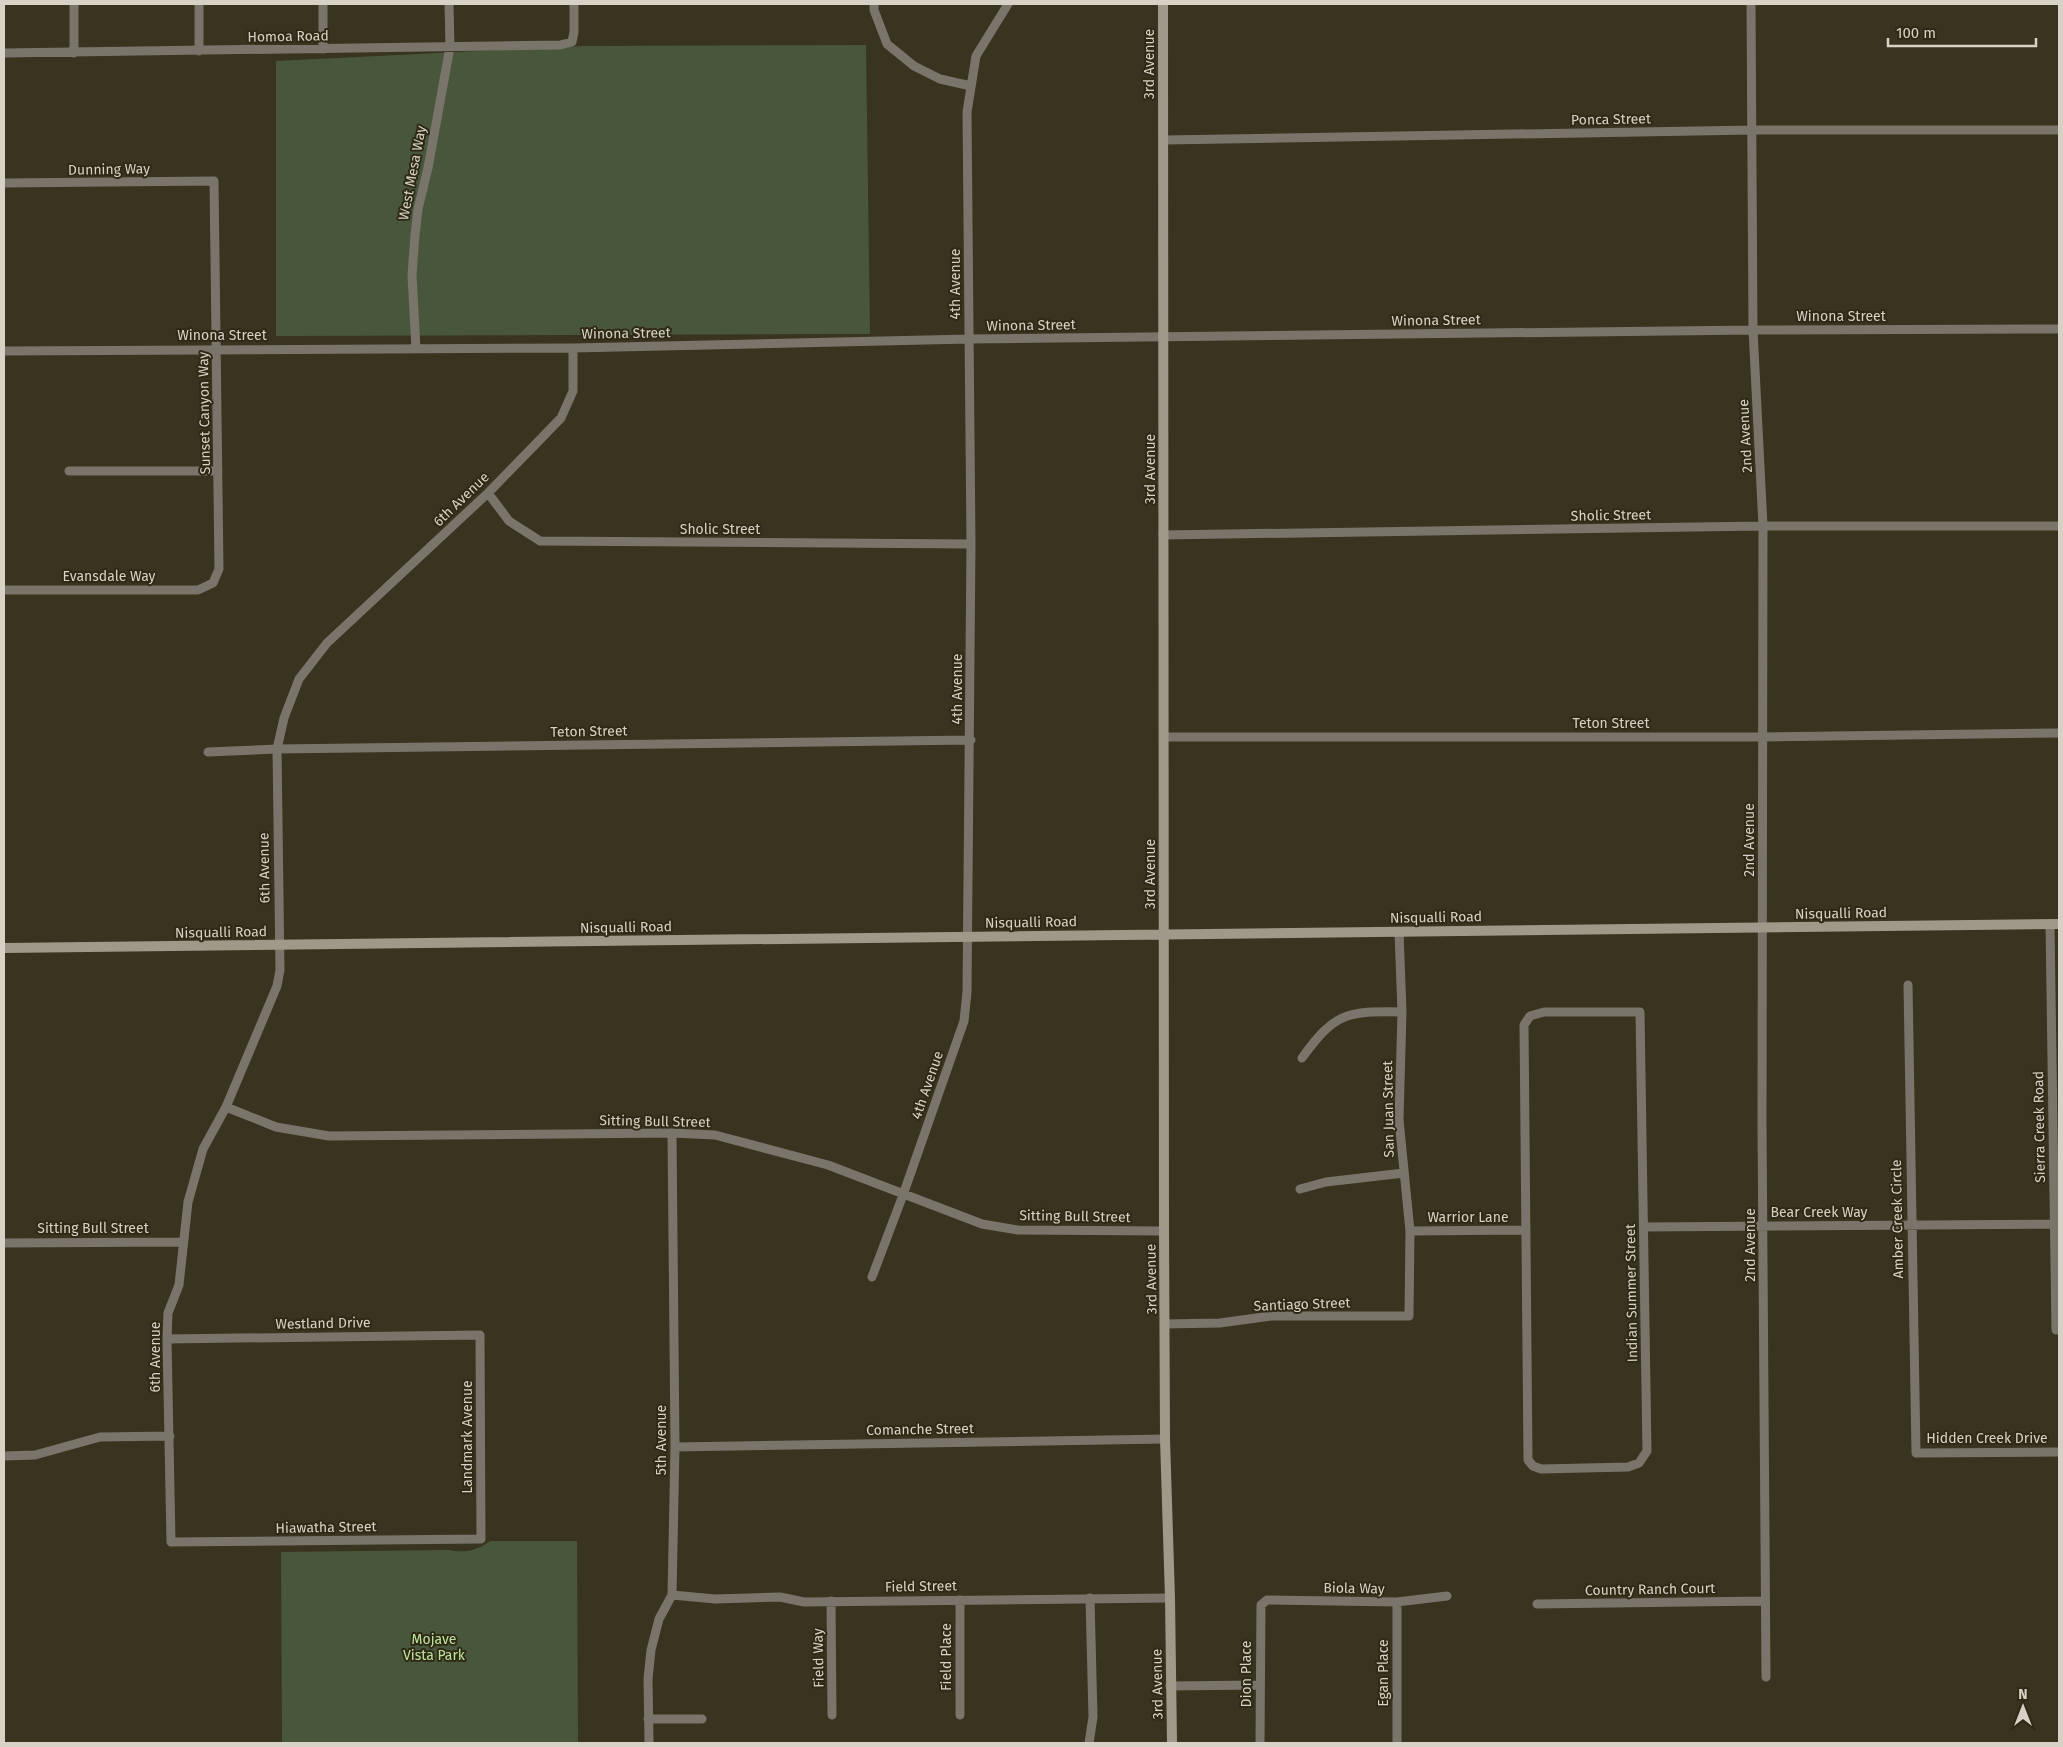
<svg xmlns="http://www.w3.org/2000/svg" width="2063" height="1747" font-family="'Fira Sans',sans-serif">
<rect width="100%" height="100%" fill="#39341f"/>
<path fill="#48573b" d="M866,45L870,334L276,336V61L584,46Z
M490,1541H577L578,1743H282L281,1552L448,1550C466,1553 476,1551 490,1541Z"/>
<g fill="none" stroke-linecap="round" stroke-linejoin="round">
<path stroke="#79756b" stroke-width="9" d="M74,4V53
M199,4V51
M323,4V49
M874,4V10L887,44L914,66L940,79L971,86
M1751,4L1753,330L1763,526L1762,1124L1766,1677
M4,53L560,45L572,42L574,32V4
M1164,140L1753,130H2059
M4,183L214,181L219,569L213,583L198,590H4
M416,349L412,275L415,235L418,209L428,168L450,47L449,4
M4,351L573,348L969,339L1753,330L2059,329
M69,471H218
M488,493L509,521L540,541L971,544
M1163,535L1763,526H2059
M1164,737H1763L2059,733
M208,752L277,749L971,740
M2050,924L2056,1330
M1908,985L1916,1453L2059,1452
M1544,1012H1640L1647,1451L1639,1463L1628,1467L1541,1469L1533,1466L1528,1460L1524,1025L1530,1016Z
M1302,1058C1335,1012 1347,1011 1402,1012
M226,1107L276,1127L329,1136L672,1133L715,1135L828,1165L982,1224L1018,1230L1164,1231
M1300,1189L1326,1182L1404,1173
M1644,1227L2054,1224
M1410,1231L1526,1230
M4,1243L182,1242
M872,1277L903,1195L964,1021L967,992L971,544L967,112L976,56L1008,4
M1165,1324L1220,1323L1271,1316H1409L1410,1231L1399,1120L1402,1012L1399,932
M167,1339L480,1335L481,1539L171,1542L167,1339L168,1313L179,1285L188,1202L203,1149L226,1107L277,986L280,970L277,749L284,718L299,679L327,643L488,493L561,418L573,391V348
M675,1447L1165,1439
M4,1456L35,1455L100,1437L170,1436
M672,1595L715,1599L780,1597L804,1602L1170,1598
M960,1600V1715
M831,1601L832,1715
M1397,1602V1743
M1537,1604L1765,1601
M1170,1686L1260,1685
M648,1719H702
M649,1743L648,1679L651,1650L659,1619L672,1595L675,1447L672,1133
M1089,1743L1093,1717L1090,1598
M1260,1743L1261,1605L1267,1600L1397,1602L1447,1596"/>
<path stroke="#9f998a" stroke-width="10" d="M1163,4L1164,1231L1165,1439L1170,1598L1172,1743
M4,948L2059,924"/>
</g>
<g text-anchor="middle" stroke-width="4" stroke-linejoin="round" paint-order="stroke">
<g font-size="14" fill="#d6d3c6" stroke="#2f2a16">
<text transform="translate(288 36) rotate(-1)" y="5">Homoa Road</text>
<text transform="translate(1149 64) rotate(-90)" y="5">3rd Avenue</text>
<text transform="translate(1611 119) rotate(-1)" y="5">Ponca Street</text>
<text transform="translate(109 169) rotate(-1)" y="5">Dunning Way</text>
<text transform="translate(412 173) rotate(-79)" y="5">West Mesa Way</text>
<text transform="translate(955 284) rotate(-90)" y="5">4th Avenue</text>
<text x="1841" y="321">Winona Street</text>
<text transform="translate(1436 320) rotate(-1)" y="5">Winona Street</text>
<text transform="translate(1031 325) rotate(-1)" y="5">Winona Street</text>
<text transform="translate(626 333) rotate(-1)" y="5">Winona Street</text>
<text x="222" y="340">Winona Street</text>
<text transform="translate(204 413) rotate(-91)" y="5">Sunset Canyon Way</text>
<text transform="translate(1745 436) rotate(-93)" y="5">2nd Avenue</text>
<text transform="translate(1150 469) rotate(-90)" y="5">3rd Avenue</text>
<text transform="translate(461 499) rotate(-44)" y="5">6th Avenue</text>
<text transform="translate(1611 515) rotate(-1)" y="5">Sholic Street</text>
<text x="720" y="534">Sholic Street</text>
<text x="109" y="581">Evansdale Way</text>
<text transform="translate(957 689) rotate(-90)" y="5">4th Avenue</text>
<text x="1611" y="728">Teton Street</text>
<text transform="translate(589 731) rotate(-1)" y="5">Teton Street</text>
<text transform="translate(1749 840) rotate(-90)" y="5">2nd Avenue</text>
<text transform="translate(264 868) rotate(-91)" y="5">6th Avenue</text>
<text transform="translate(1150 874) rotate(-90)" y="5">3rd Avenue</text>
<text transform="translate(1841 913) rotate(-1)" y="5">Nisqualli Road</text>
<text transform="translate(1436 917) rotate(-1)" y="5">Nisqualli Road</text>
<text transform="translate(1031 922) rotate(-1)" y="5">Nisqualli Road</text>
<text transform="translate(626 927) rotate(-1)" y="5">Nisqualli Road</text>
<text transform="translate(221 932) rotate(-1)" y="5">Nisqualli Road</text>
<text transform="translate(927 1085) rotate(-71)" y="5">4th Avenue</text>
<text transform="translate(1388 1109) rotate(-91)" y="5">San Juan Street</text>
<text transform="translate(655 1121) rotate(1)" y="5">Sitting Bull Street</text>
<text transform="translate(2039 1127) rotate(-91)" y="5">Sierra Creek Road</text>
<text x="1819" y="1217">Bear Creek Way</text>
<text transform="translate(1075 1216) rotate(1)" y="5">Sitting Bull Street</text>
<text x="1468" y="1222">Warrior Lane</text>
<text transform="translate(1897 1219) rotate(-91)" y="5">Amber Creek Circle</text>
<text x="93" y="1233">Sitting Bull Street</text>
<text transform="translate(1750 1245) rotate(-90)" y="5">2nd Avenue</text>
<text transform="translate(1151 1279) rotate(-91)" y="5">3rd Avenue</text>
<text transform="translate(1631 1293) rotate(-91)" y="5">Indian Summer Street</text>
<text transform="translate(1302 1304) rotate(-2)" y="5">Santiago Street</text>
<text transform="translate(323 1323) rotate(-1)" y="5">Westland Drive</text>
<text transform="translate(155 1357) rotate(-90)" y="5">6th Avenue</text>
<text transform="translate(920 1429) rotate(-1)" y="5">Comanche Street</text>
<text transform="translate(467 1437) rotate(-90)" y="5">Landmark Avenue</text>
<text x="1987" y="1443">Hidden Creek Drive</text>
<text transform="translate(661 1440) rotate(-90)" y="5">5th Avenue</text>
<text transform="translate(326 1527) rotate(-1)" y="5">Hiawatha Street</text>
<text transform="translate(921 1586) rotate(-1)" y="5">Field Street</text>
<text transform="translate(1354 1588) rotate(1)" y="5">Biola Way</text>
<text transform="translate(1650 1589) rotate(-1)" y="5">Country Ranch Court</text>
<text transform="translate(946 1657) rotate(-90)" y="5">Field Place</text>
<text transform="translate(818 1658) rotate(-91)" y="5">Field Way</text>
<text transform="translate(1383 1673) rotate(-90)" y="5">Egan Place</text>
<text transform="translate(1246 1674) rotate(-90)" y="5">Dion Place</text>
<text transform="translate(1157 1684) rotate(-91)" y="5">3rd Avenue</text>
</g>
<g font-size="14" fill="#bde49d" stroke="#2f2a16">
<text x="434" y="1644">Mojave<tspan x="434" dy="16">Vista Park</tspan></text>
</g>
</g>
<rect width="2063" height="1747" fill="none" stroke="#d6d3c6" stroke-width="10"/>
<g transform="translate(2023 1707)" stroke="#2f2a16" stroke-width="4" paint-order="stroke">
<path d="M0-4L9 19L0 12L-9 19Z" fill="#d6d3c6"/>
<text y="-8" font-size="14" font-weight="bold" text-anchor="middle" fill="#d6d3c6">N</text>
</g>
<path d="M1888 38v8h148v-8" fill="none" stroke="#d6d3c6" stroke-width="2.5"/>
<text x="1896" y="38" font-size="15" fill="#d6d3c6" stroke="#2f2a16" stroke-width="4" paint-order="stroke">100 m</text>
</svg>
